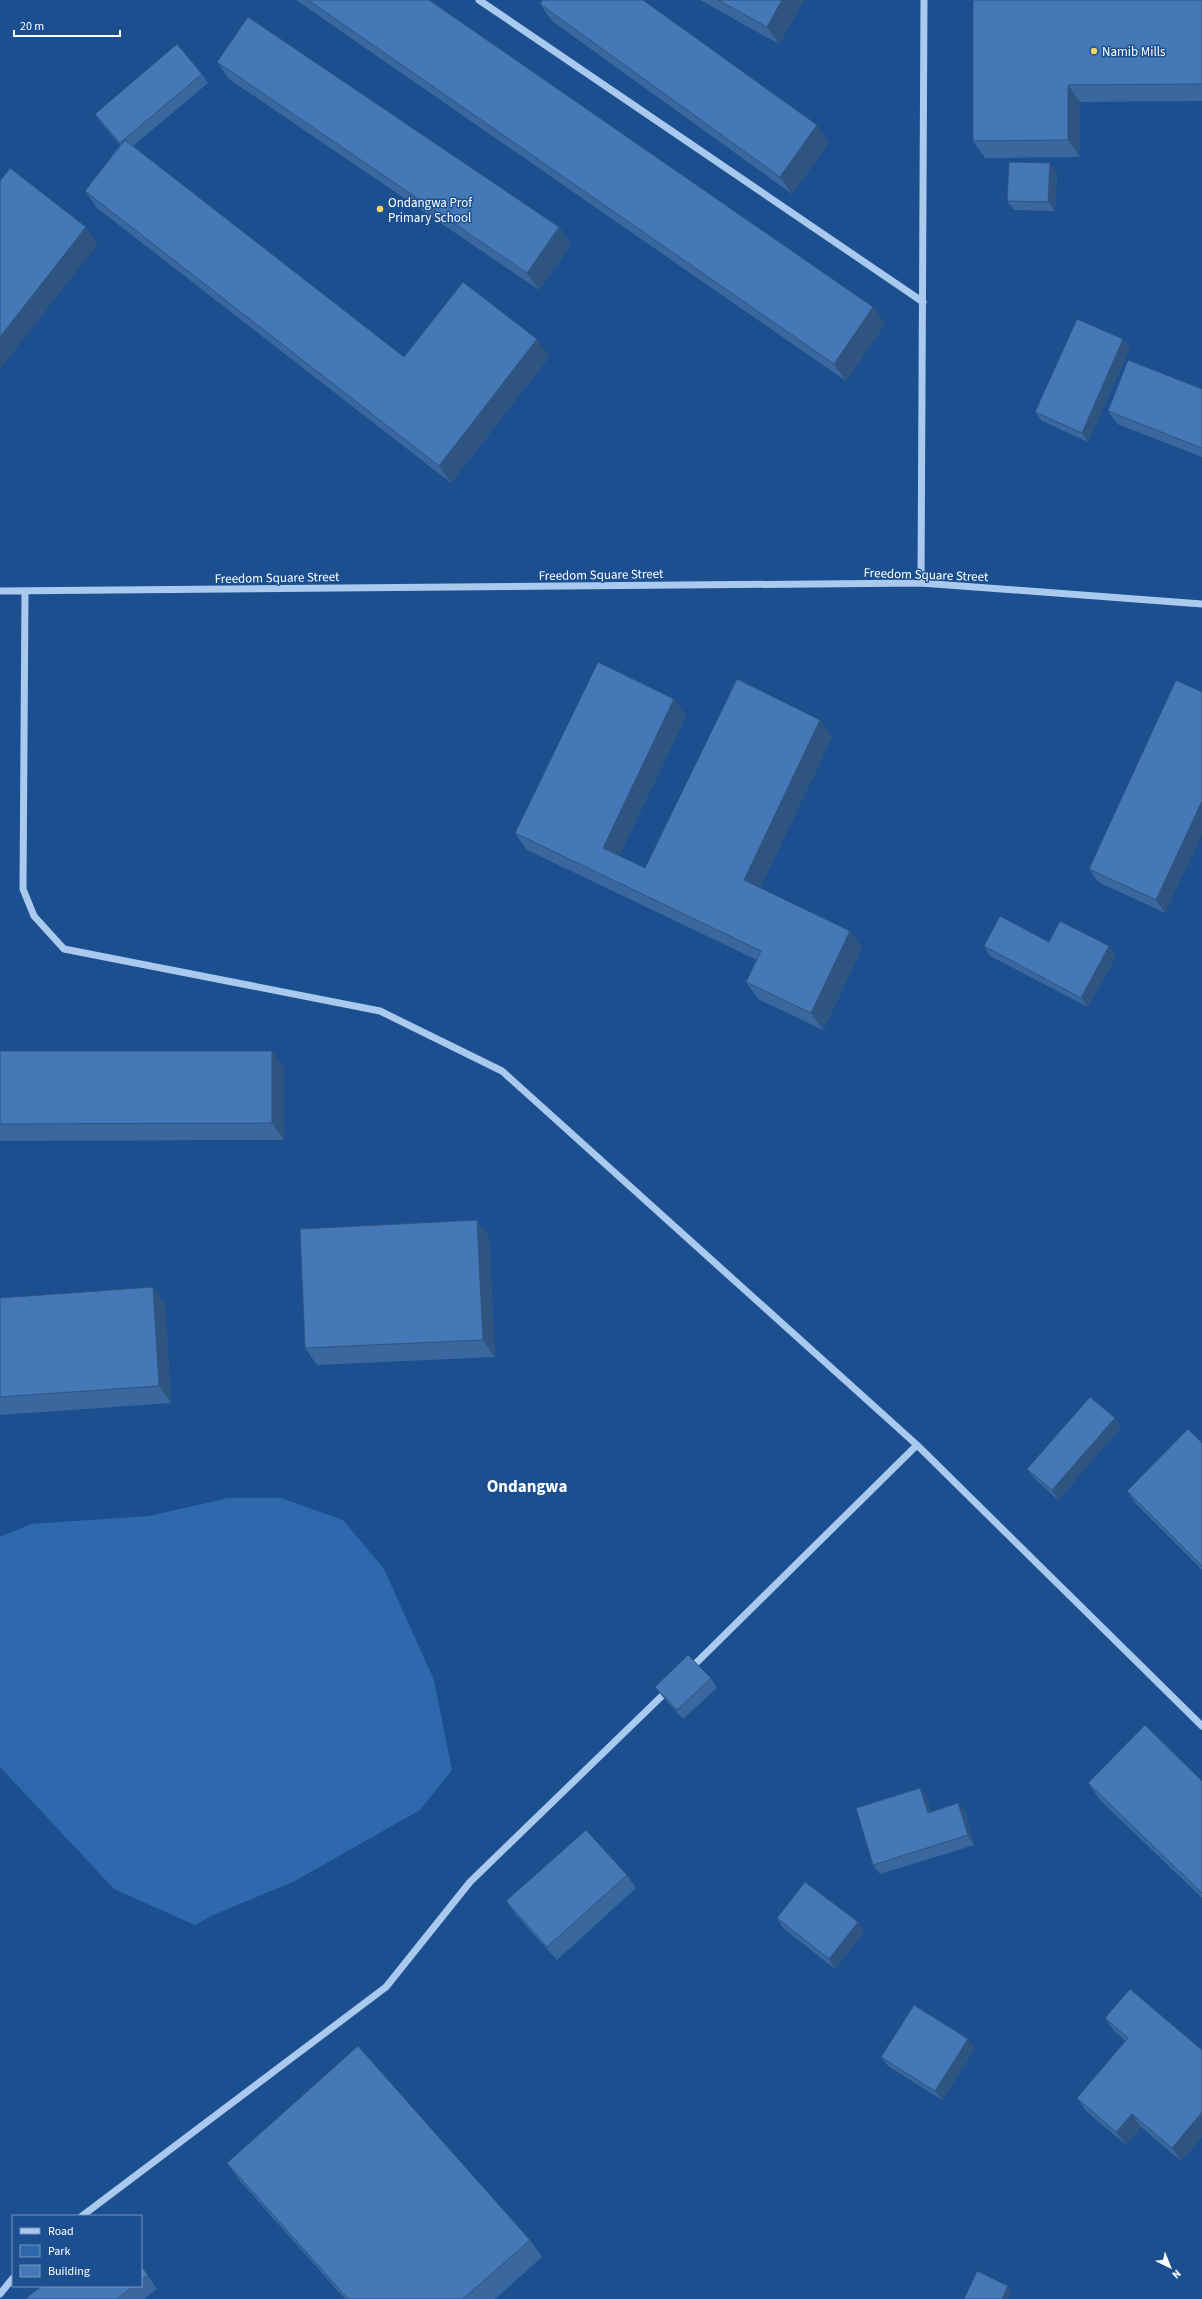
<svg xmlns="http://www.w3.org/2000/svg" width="1202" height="2299" font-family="'Source Sans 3',sans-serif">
<rect width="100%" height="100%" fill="#1b4f8f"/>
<path fill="#2e69ad" d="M228,1498H281L343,1520L384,1569L434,1680L452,1770L420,1810L293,1882L213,1915L195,1925L114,1889L0,1767V1537L31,1524L149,1516Z"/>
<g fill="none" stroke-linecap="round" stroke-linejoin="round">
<path stroke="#a9c9ee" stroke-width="7" d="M479,0L923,302
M921,583L924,0
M0,591L921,583L1202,604
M25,592L23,889L34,916L64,949L380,1011L502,1071L917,1445L1202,1726
M689,1670L917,1445
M82,2216L386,1987L470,1882L667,1691
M0,2294L13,2278"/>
</g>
<path fill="#3a679d" d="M296,0H429L873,307L885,324L846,381Z
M700,0H804L779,44Z
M1202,0V101L1080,102V157L985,158L973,141Z
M540,4L829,142L792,194L552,21Z
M217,62L559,227L571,245L539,290L229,79Z
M202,74L208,83L133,146L404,357H549L451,483L97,208L85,191L120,145L101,123L95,114Z
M1057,173L1055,211L1014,210L1007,201Z
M1123,339L1130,348L1088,442L1042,421L1035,412Z
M1202,389V457L1117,424L1108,411Z
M1176,680L1165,913L1098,882L1089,869Z
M686,716L619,856L645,868L820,720L832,737L760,888L862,948L823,1030L758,999L746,982L757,960L527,850L515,833Z
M984,946L1116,956L1088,1007L990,956Z
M0,1051H272L284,1068V1140L0,1141Z
M489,1237L495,1357L317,1365L305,1348Z
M153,1287L165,1304L171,1403L0,1415V1298Z
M1121,1427L1058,1500L1034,1478L1027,1469Z
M1202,1443V1570L1136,1504L1127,1491Z
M711,1678L717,1688L683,1719L662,1696L655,1687Z
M1202,1781V1898L1100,1800L1088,1783Z
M926,1797L931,1812L958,1803L965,1812L974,1845L880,1874L873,1865Z
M627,1875L636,1888L557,1960L516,1915L506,1901Z
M777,1918L858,1922L864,1931L835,1969L783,1928Z
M1105,2018L1202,2050V2137L1181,2161L1141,2127L1126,2145L1087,2112L1077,2098L1126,2041L1115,2032Z
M975,2048L942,2100L888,2066L881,2057Z
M227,2163L530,2240L542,2257L495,2299H345L239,2180Z
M141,2266L157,2289L144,2299H25L42,2286H141Z"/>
<path fill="#305480" d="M782,0H804L779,44L767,27Z
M1068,85L1080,102V157L1068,140Z
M817,125L829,142L792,194L780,177Z
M1050,163L1057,173L1055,211L1048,202Z
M86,227L98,244L0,369V337Z
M559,227L571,245L539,290L527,273Z
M873,307L885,324L846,381L834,364Z
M537,339L549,357L451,483L439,466Z
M1123,339L1130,348L1088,442L1082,433Z
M674,699L686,716L615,865L603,848Z
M820,720L832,737L756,897L744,880Z
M1202,801V835L1165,913L1156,900Z
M850,931L862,948L823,1030L811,1013Z
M1109,946L1116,956L1088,1007L1081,998Z
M272,1051L284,1068V1140L272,1123Z
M477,1220L489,1237L495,1357L483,1340Z
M153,1287L165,1304L171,1403L159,1386Z
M1115,1418L1121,1427L1058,1500L1052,1490Z
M920,1788L926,1797L934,1822L928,1813Z
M958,1803L965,1812L974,1845L968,1835Z
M858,1922L864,1931L835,1969L829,1959Z
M968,2039L975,2048L942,2100L935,2091Z
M1202,2112V2137L1181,2161L1172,2148Z
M1132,2114L1141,2127L1126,2145L1116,2132Z
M1008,2286L1011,2291L1008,2299H1002Z"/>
<path fill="#4478b7" stroke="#305480" d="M308,0H429L873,307L834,364Z
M543,0H643L817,125L780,177L540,4Z
M718,0H782L767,27Z
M973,0H1202V84L1068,85V140L973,141Z
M248,17L559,227L527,273L217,62Z
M177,44L202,74L120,143L95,114Z
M125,140L404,357L463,282L537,339L439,466L85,191Z
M1009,162L1050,163L1048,202L1007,201Z
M10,168L86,227L0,337V181Z
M1077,319L1123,339L1082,433L1035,412Z
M1128,360L1202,389V448L1108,411Z
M598,662L674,699L603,848L645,868L737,679L820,720L744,880L850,931L811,1013L746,982L761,951L515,833Z
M1176,680L1202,692V801L1156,900L1089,869Z
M1000,916L1049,942L1060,921L1109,946L1081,998L984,946Z
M0,1051H272V1123L0,1124Z
M477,1220L483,1340L305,1348L300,1229Z
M153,1287L159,1386L0,1397V1298Z
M1090,1397L1115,1418L1052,1490L1027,1469Z
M1188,1429L1202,1443V1566L1127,1491Z
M688,1655L711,1678L677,1710L655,1687Z
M1145,1725L1202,1781V1893L1088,1783Z
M920,1788L928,1813L958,1803L968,1835L873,1865L856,1808Z
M586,1830L627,1875L547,1947L506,1901Z
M805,1882L858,1922L829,1959L777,1918Z
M1130,1989L1202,2050V2112L1172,2148L1132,2114L1116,2132L1077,2098L1128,2038L1105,2018Z
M914,2005L968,2039L935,2091L881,2057Z
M358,2046L530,2240L463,2299H348L227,2163Z
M141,2266L148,2275L141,2280Z
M977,2271L1008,2286L1002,2299H964Z
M42,2286H134L117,2299H25Z"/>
<g fill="#ffd166" stroke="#1b4f8f" stroke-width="1.5">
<circle cx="1094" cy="51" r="4"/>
<circle cx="380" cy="209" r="4"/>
</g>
<g text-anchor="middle" stroke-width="3" stroke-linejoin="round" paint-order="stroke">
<g font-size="13" fill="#fff" stroke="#1b4f8f" text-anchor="start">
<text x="1102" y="56">Namib Mills</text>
<text x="388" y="207">Ondangwa Prof<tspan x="388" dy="15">Primary School</tspan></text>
</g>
<g font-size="13" fill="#fff" stroke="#1b4f8f">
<text transform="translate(601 574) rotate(-1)" y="5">Freedom Square Street</text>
<text transform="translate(926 574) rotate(2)" y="5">Freedom Square Street</text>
<text transform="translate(277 577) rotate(-1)" y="5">Freedom Square Street</text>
</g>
<g font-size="17" font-weight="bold" fill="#fff" stroke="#1b4f8f">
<text x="527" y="1492">Ondangwa</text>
</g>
</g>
<rect x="12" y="2215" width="130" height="72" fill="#1b4f8f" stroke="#7695bc"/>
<rect x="20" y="2228" width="20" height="6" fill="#a9c9ee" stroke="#7695bc"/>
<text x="48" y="2235" font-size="12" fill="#ffffff">Road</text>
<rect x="20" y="2245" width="20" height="12" fill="#2e69ad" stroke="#7695bc"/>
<text x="48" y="2255" font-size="12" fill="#ffffff">Park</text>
<rect x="20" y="2265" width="20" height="12" fill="#4478b7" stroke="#7695bc"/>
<text x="48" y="2275" font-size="12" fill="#ffffff">Building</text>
<g transform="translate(1170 2267) rotate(137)" stroke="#1b4f8f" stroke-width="3" paint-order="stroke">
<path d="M0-3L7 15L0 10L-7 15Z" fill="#ffffff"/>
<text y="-6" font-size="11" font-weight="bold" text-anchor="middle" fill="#ffffff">N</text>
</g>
<path d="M14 30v6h106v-6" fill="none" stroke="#ffffff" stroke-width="2"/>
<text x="20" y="30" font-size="12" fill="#ffffff" stroke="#1b4f8f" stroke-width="3" paint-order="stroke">20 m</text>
</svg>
